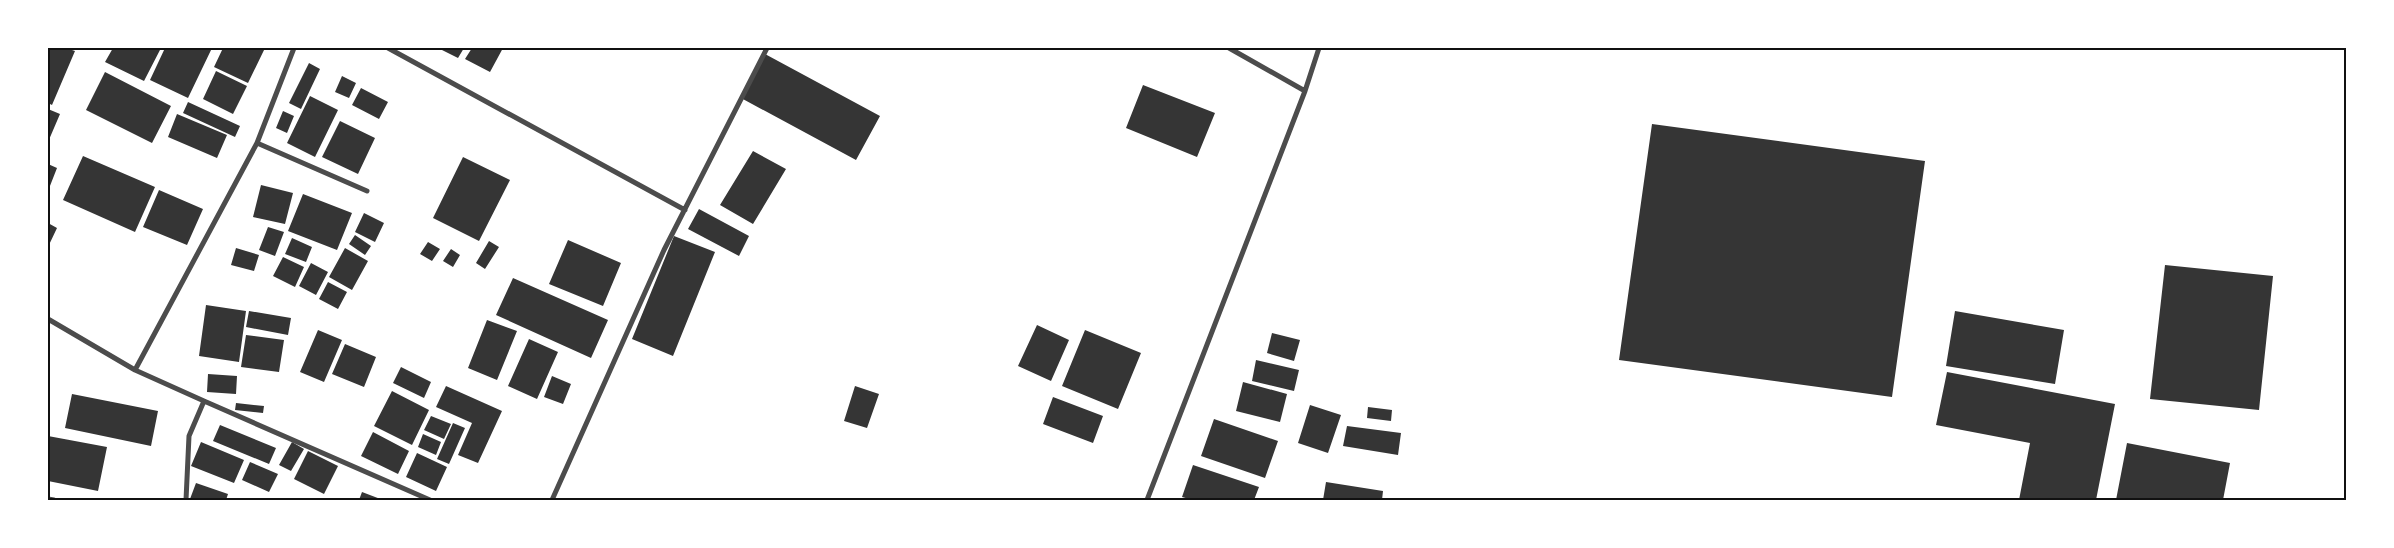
<svg xmlns="http://www.w3.org/2000/svg" width="2394" height="548" font-family="Karla,sans-serif">
<rect width="100%" height="100%" fill="#fff"/>
<path fill="#353535" d="M48,48H66L75,51L52,105L48,103Z
M113,48H161L144,81L105,62Z
M165,48H212L188,98L150,80Z
M223,48H265L248,83L214,67Z
M438,48H464L458,58Z
M472,48H503L490,72L465,59Z
M765,54L880,116L856,160L741,98Z
M309,63L320,69L301,109L289,103Z
M216,71L247,86L233,114L203,99Z
M105,72L171,106L152,143L86,110Z
M342,76L356,83L349,98L335,92Z
M1143,85L1215,113L1197,157L1126,128Z
M361,88L388,102L379,119L352,105Z
M310,96L338,110L315,157L287,143Z
M188,102L240,126L235,137L183,113Z
M48,109L60,114L48,142Z
M283,111L294,116L287,133L276,128Z
M177,114L227,135L217,158L168,137Z
M340,121L375,138L358,174L322,157Z
M1652,124L1925,161L1892,397L1619,360Z
M753,151L786,169L753,224L720,205Z
M83,156L155,187L135,232L63,200Z
M463,157L510,180L479,241L433,218Z
M48,164L57,168L48,191Z
M261,185L293,193L285,224L253,217Z
M159,190L203,209L187,245L143,227Z
M303,194L352,213L337,250L288,231Z
M699,209L749,236L739,256L688,229Z
M364,213L384,223L375,242L355,232Z
M48,223L57,228L48,247Z
M268,227L284,232L275,256L259,250Z
M355,235L371,246L365,255L349,244Z
M674,236L715,252L673,356L632,339Z
M292,238L312,247L306,262L285,254Z
M568,240L621,263L603,306L549,284Z
M489,241L499,247L485,269L476,263Z
M428,242L440,249L432,261L420,254Z
M236,248L259,255L254,271L231,265Z
M345,248L368,261L352,290L329,277Z
M451,249L460,255L453,267L443,261Z
M283,257L304,267L295,287L273,276Z
M311,263L328,272L316,295L299,286Z
M2165,265L2273,276L2259,410L2150,399Z
M513,278L608,320L591,358L496,315Z
M328,282L347,292L338,309L319,299Z
M206,305L246,311L239,362L199,356Z
M249,311L291,318L288,335L246,327Z
M1955,311L2064,330L2055,384L1946,366Z
M487,320L517,331L497,380L468,368Z
M1037,325L1069,340L1051,381L1018,366Z
M318,330L342,340L324,382L300,372Z
M1085,330L1141,353L1118,409L1062,386Z
M1272,333L1300,340L1294,361L1267,353Z
M246,335L284,340L279,372L241,367Z
M529,339L558,352L537,399L508,386Z
M345,344L376,357L364,387L332,374Z
M1256,360L1299,370L1294,391L1252,381Z
M401,367L431,382L424,398L393,383Z
M1947,372L2115,404L2096,500H2019L2030,443L1936,425Z
M208,374L237,376L236,394L207,392Z
M552,376L571,384L563,404L544,397Z
M1243,382L1287,394L1280,422L1236,411Z
M446,386L502,411L478,463L458,455L472,423L436,407Z
M855,386L879,394L867,428L844,421Z
M392,391L429,410L412,445L374,426Z
M72,394L158,411L151,446L65,428Z
M1053,397L1103,416L1093,443L1043,424Z
M236,403L264,406L263,413L235,410Z
M1310,405L1341,415L1328,453L1298,443Z
M1368,407L1392,410L1391,421L1367,418Z
M431,416L451,424L444,439L424,430Z
M1214,419L1278,441L1265,478L1201,456Z
M453,423L465,428L449,464L437,459Z
M220,425L276,448L269,464L213,441Z
M1347,426L1401,433L1398,455L1343,446Z
M373,432L409,451L398,474L361,456Z
M423,434L441,442L436,455L418,447Z
M48,436L107,447L98,491L48,481Z
M201,442L244,460L234,483L191,466Z
M292,442L304,449L291,471L279,465Z
M2127,443L2230,463L2223,500H2116Z
M308,451L338,466L324,494L294,479Z
M417,453L447,467L436,491L406,477Z
M250,462L278,474L269,492L242,480Z
M1193,465L1259,487L1254,500H1193L1182,497Z
M1326,482L1383,491L1382,500H1323Z
M196,483L228,494L226,500L190,499Z
M362,492L383,500H359Z"/>
<g fill="none" stroke-linecap="round" stroke-linejoin="round">
<path stroke="#4c4c4c" stroke-width="5" d="M388,48L685,210
M1305,91L1319,48
M257,143L367,191
M48,319L135,370L204,401
M135,370L257,143L294,48
M48,499L54,500
M186,500L189,436L204,401L430,500
M552,500L664,250L767,48
M1147,500L1305,91L1229,48"/>
</g>
<rect width="2394" height="548" fill="none" stroke="#ffffff" stroke-width="98"/>
<rect x="49" y="49" width="2296" height="450" fill="none" stroke="#111" stroke-width="2"/>
</svg>
